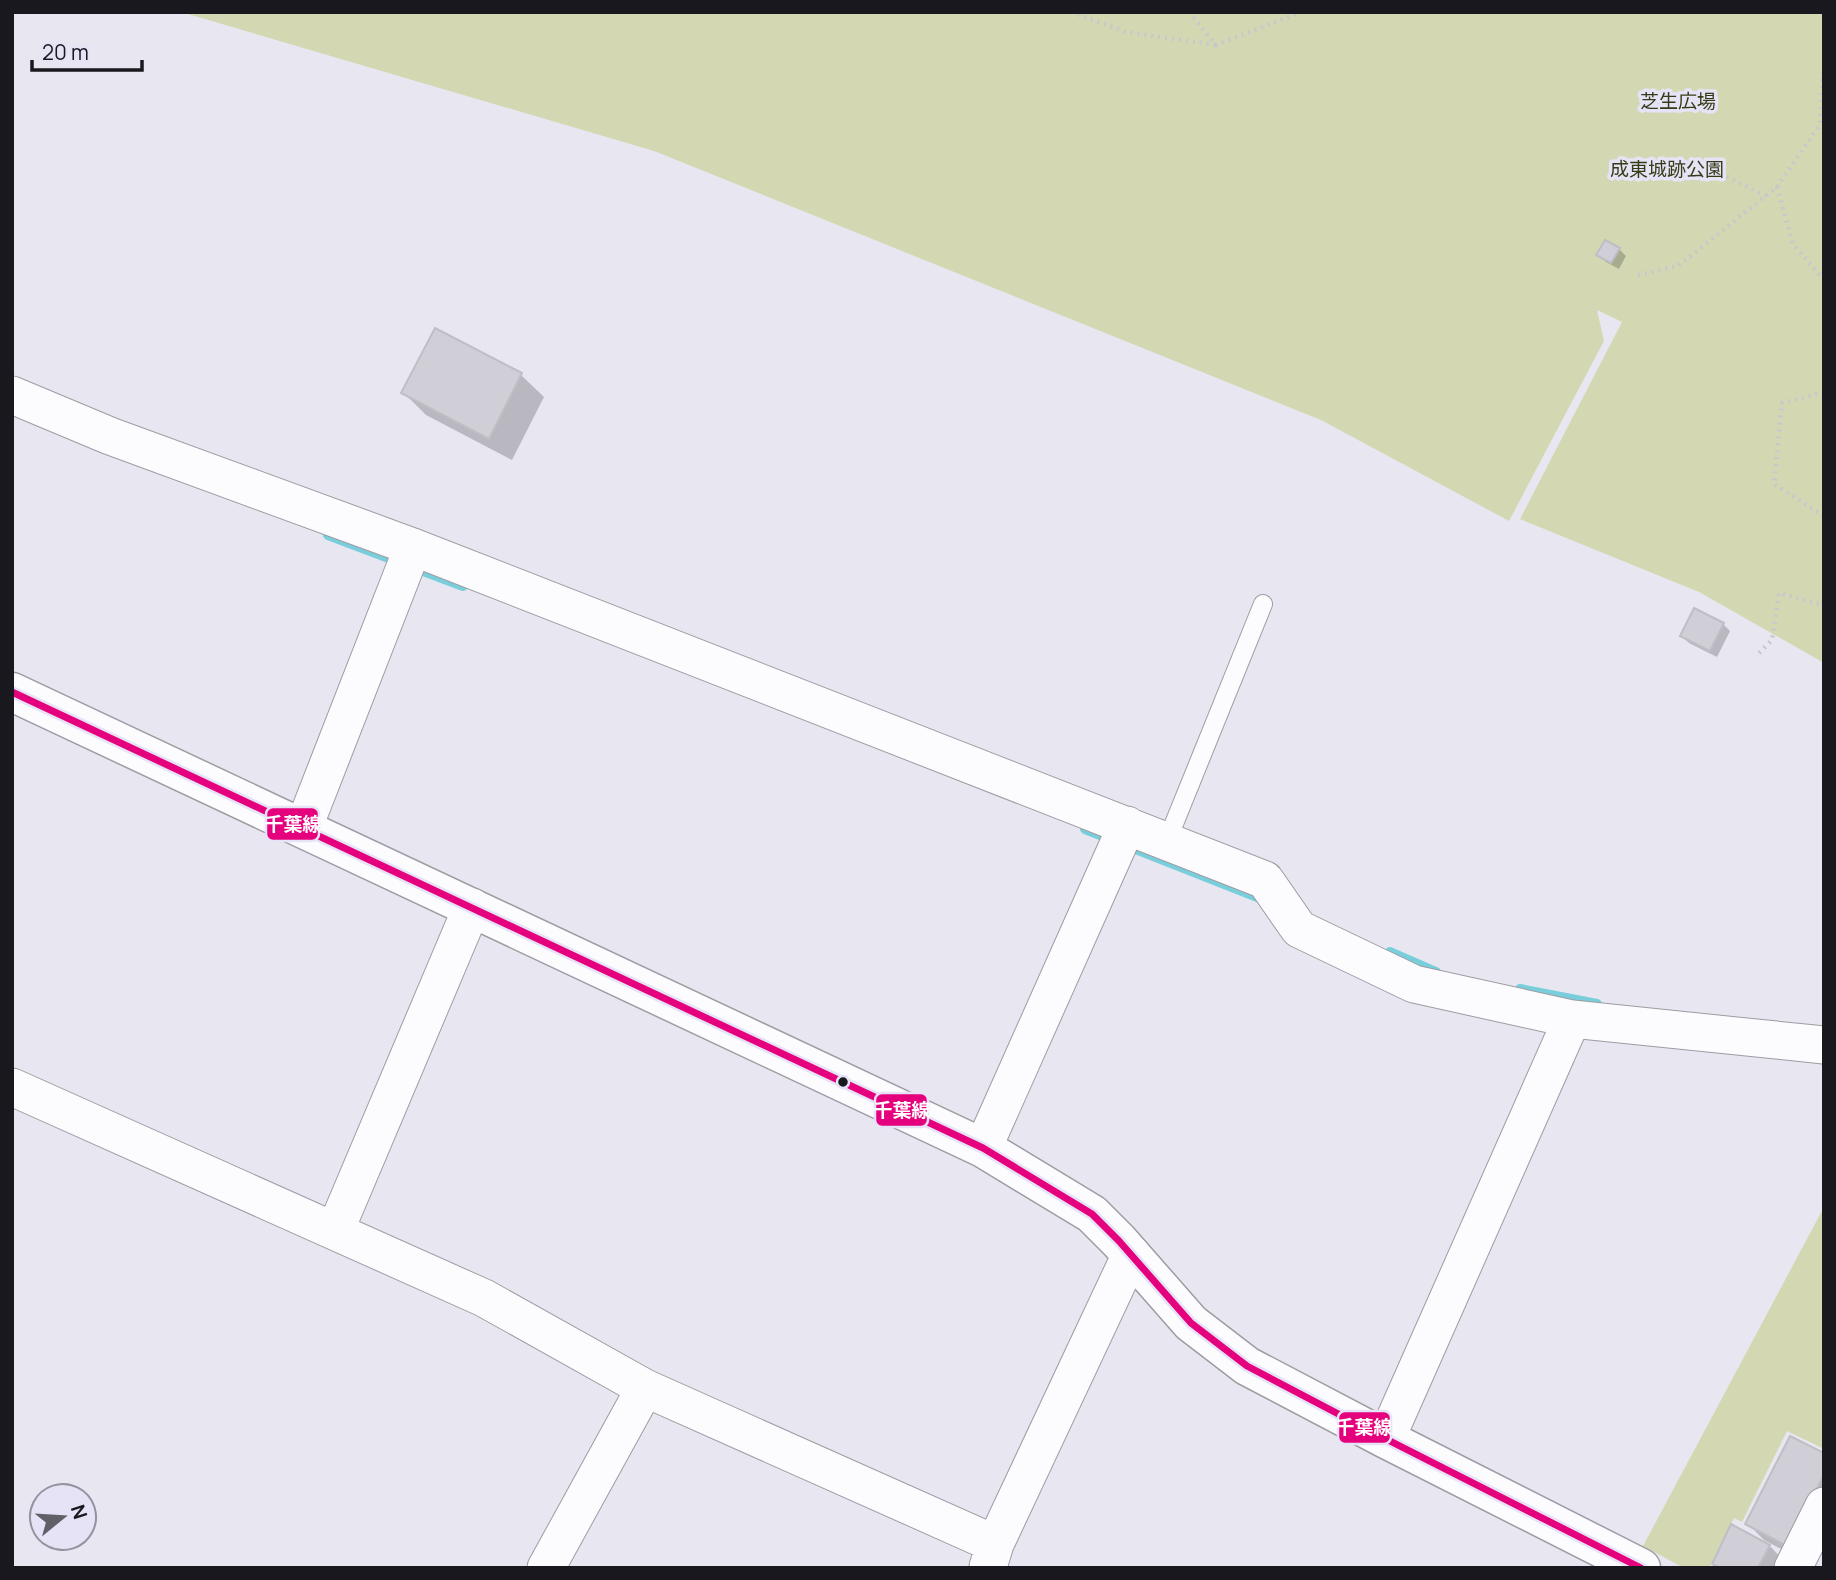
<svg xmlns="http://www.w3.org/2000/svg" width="1836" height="1580" font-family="Manrope,'Noto Sans JP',sans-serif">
<rect width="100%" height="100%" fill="#e8e7f1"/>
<path fill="#d3d8b3" d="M181,12H1824V663L1699,592L1520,519L1622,322L1597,310L1604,341L1509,521L1321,420L654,151Z
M1824,1207V1449L1787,1431L1742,1522L1734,1518L1709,1568H1684L1643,1546Z"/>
<path fill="#0003" d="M1619,249L1626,256L1619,269L1606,262L1599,255Z
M436,330L521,375L544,397L512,460L426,415L404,393Z
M1723,624L1730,631L1717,657L1689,643L1682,636Z
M1824,1455V1518L1802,1560L1764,1540L1747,1523Z
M1768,1544L1784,1561L1781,1568H1719L1714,1563Z"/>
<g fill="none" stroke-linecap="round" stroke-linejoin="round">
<path stroke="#79cedc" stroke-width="10" d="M328,535L463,586
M1085,829L1265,900
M1390,952L1436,972
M1520,989L1597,1004"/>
</g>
<path fill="#d0cfd7" stroke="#bfbec5" stroke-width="2" d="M1605,240L1620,248L1611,263L1596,255Z
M435,328L522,373L489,439L401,393Z
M1694,608L1724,623L1710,651L1680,636Z
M1790,1436L1824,1453V1475L1787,1546L1745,1524Z
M1731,1524L1770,1545L1758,1568H1720L1712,1564Z"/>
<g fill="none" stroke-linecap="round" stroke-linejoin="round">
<defs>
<path id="service" d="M1167,841L1263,604"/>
<path id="minor" d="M12,395L110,436L413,547L1265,880L1299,929L1414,984L1572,1019L1824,1045
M303,829L413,547
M12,1087L484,1298L645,1388L995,1544
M983,1148L1127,825
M335,1231L472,907
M1386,1439L1572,1019
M988,1567L995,1544L1131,1254
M546,1568L645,1388
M1793,1568L1824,1506"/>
<path id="tertiary" d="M12,692L983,1148L1092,1214L1119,1241L1191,1323L1247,1366L1386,1439L1641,1568"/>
</defs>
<use href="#service" stroke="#9d9ca3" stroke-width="20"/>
<use href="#minor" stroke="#9d9ca3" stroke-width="39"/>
<use href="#tertiary" stroke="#9d9ca3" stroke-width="41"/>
<path stroke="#c8c8cb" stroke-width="4.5" stroke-dasharray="2 5" stroke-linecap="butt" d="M1071,12L1126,32L1216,45
M1189,12L1216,45L1301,12
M1708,167L1766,196
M1777,187L1793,244L1824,280
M1638,275L1678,266L1777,187L1820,124L1824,62
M1824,392L1782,403L1774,484L1824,516
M1759,653L1772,640L1779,593L1824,605"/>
<use href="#service" stroke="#fcfbfd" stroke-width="18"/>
<use href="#minor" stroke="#fcfbfd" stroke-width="37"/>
<use href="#tertiary" stroke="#fcfbfd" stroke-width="38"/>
<defs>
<path id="bus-1" d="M12,692L983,1148L1092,1214L1119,1241L1191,1323L1247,1366L1386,1439L1641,1568"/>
</defs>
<use href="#bus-1" stroke="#e5e3f5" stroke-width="12"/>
<use href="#bus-1" stroke="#e5007d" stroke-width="7"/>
</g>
<circle fill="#19181e" stroke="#e5e3f5" stroke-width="2.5" cx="843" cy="1082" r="6"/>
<g text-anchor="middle" stroke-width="7" stroke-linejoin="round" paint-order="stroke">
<g font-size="19" fill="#363b17" stroke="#e5e3f5">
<text x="1678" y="108">芝生広場</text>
<text x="1667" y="176">成東城跡公園</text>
</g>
</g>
<g stroke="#e5e3f5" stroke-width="2.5">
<rect x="266" y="807" width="53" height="34" rx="7" fill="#e5007d"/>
<rect x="875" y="1093" width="53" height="34" rx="7" fill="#e5007d"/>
<rect x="1338" y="1411" width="53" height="33" rx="7" fill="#e5007d"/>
</g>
<g font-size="19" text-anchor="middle" font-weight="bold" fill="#fff">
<text x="293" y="831">千葉線</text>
<text x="902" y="1117">千葉線</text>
<text x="1364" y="1434">千葉線</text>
</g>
<rect width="1836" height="1580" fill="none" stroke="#19181e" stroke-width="28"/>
<g transform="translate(63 1517) rotate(72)"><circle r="33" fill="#e5e3f5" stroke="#93929f" stroke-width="2"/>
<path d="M0-5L12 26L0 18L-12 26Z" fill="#616068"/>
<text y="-10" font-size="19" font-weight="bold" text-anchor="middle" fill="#19181e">N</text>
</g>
<path d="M32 60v10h110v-10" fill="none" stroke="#19181e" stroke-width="3.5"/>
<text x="42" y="60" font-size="21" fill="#19181e" stroke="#e5e3f5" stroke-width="5" paint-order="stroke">20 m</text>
</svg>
